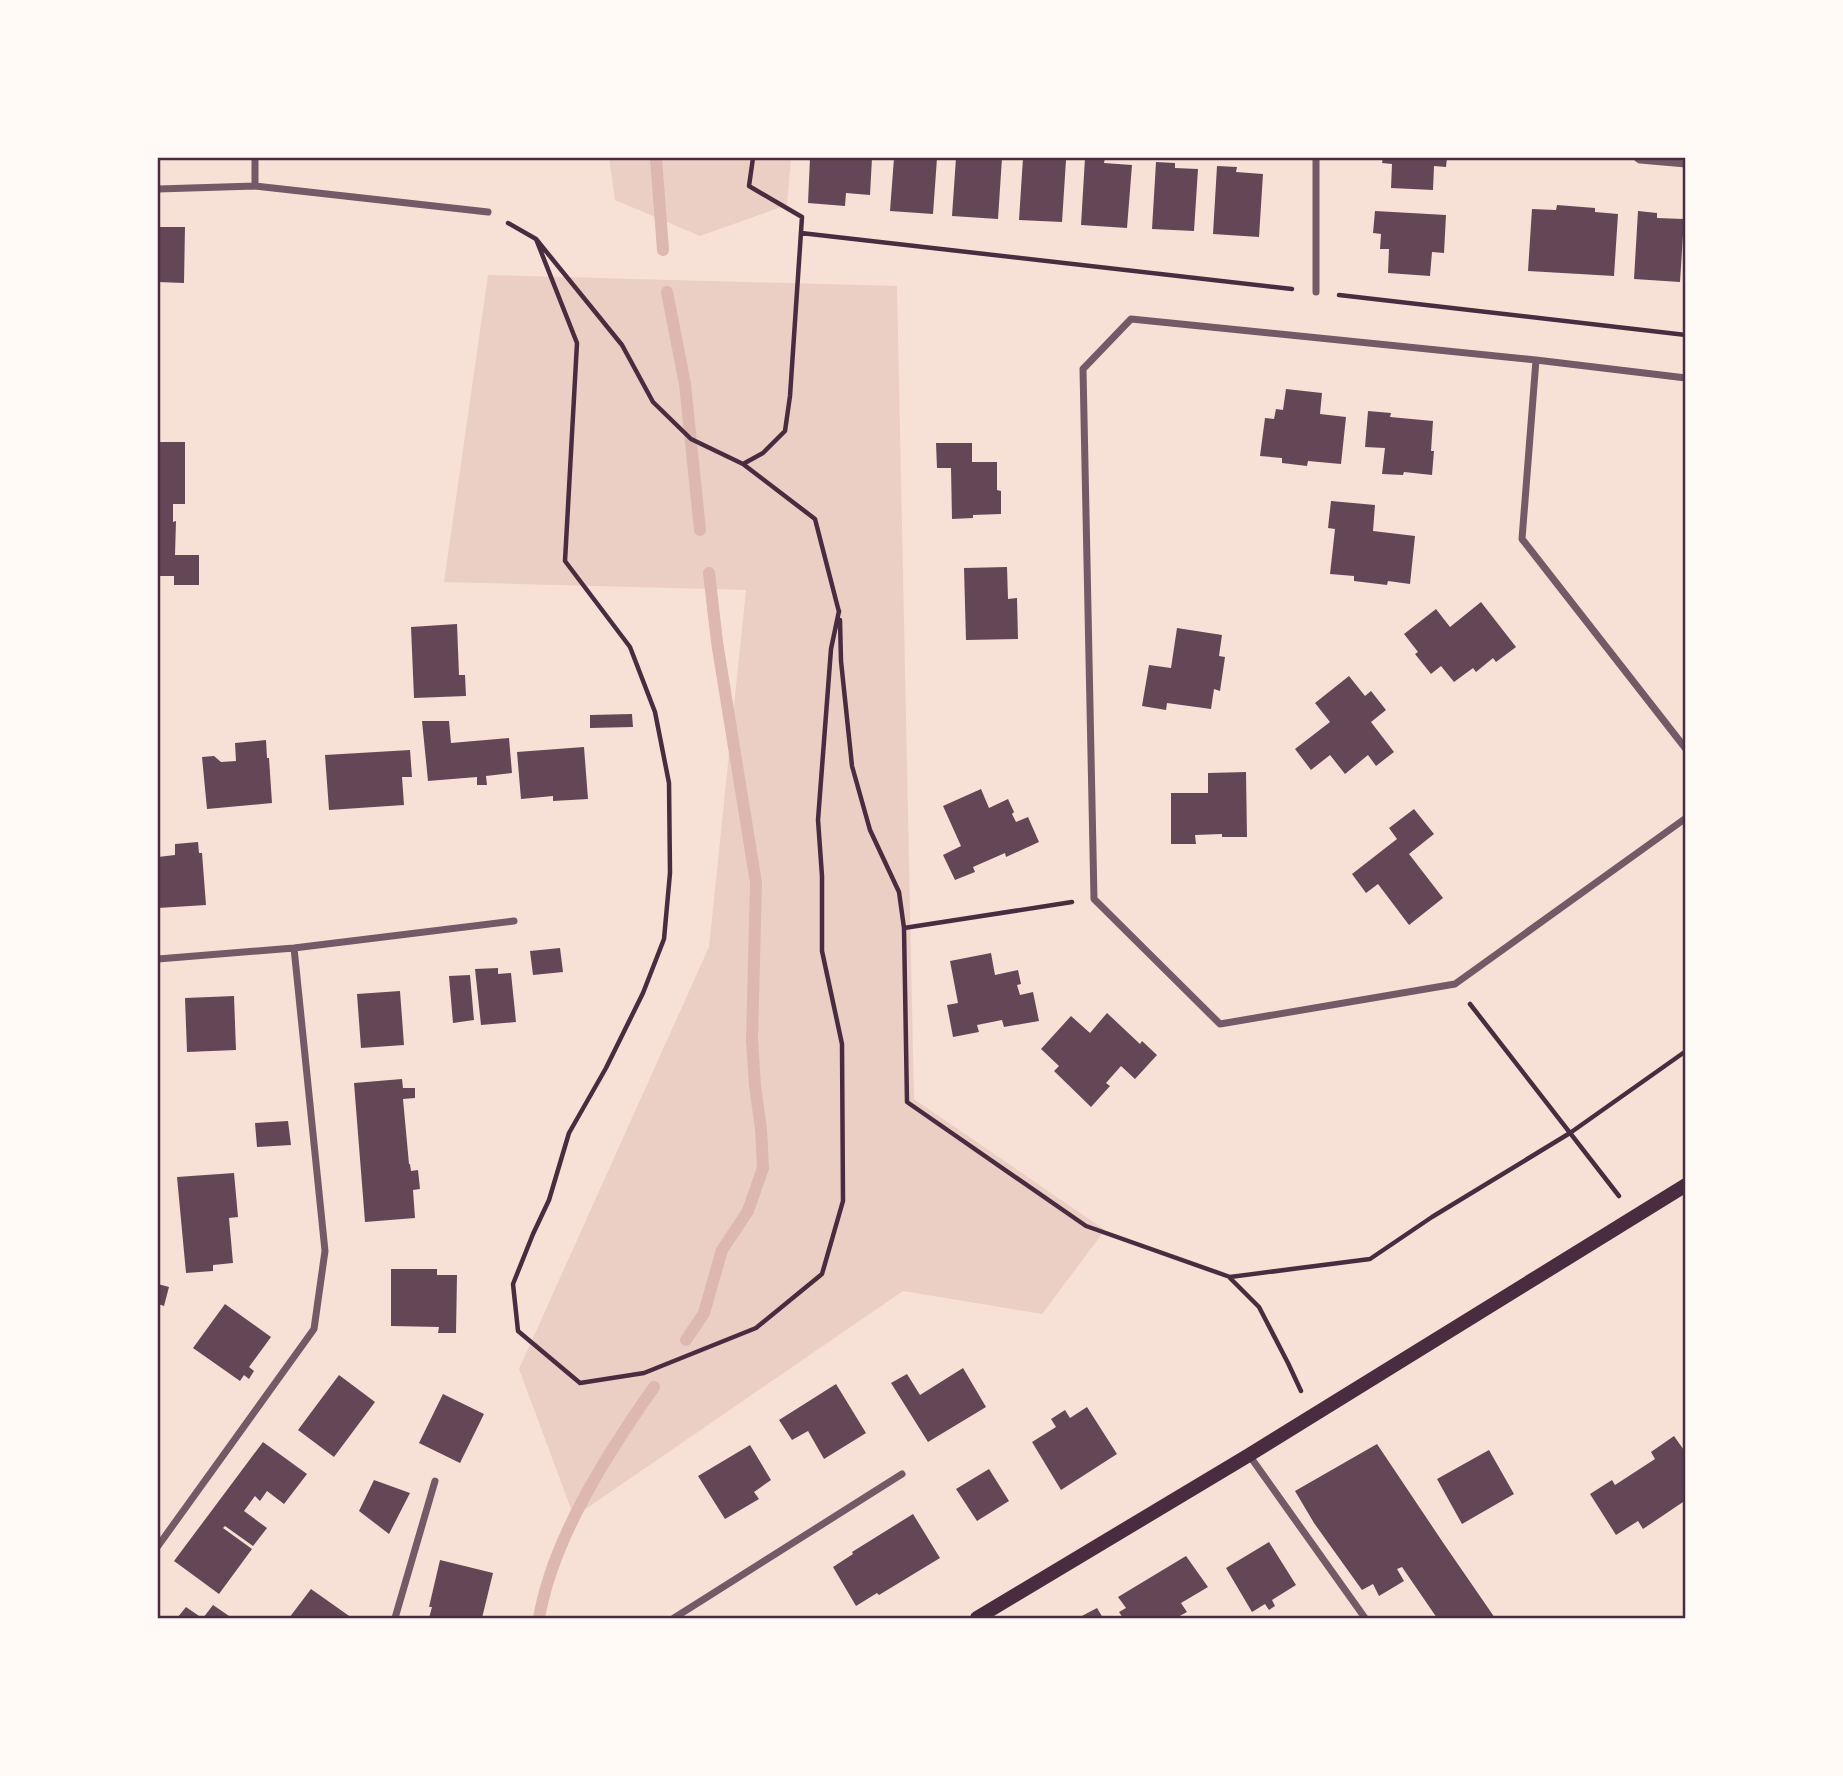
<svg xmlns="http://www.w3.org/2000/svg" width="1843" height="1776" font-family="'Sofia Sans Condensed',sans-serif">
<rect width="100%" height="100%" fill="#f7e1d7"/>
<path fill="#ebcfc5" d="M609,158H791L787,205L700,236L615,200Z
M488,275L897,286L914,1099L1105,1230L1042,1314L903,1291L574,1517L519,1369L709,947L746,590L444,582Z"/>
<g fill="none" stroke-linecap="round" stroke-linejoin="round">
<path stroke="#dcb8b0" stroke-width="12" d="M656,158L663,250
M667,292L685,384L700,530
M686,1340L704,1313L722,1250L748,1211L763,1168L761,1129L755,1086L752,1040L756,883L717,642L709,573
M539,1618C553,1538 607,1454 654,1387"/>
</g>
<path fill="#644757" d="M810,158H872L870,195L846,193L845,206L808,203Z
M894,158H937L933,214L890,211Z
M956,158H1002L998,219L952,216Z
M1023,158L1066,160L1062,222L1019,220Z
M1085,158H1105L1104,163L1132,165L1127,228L1081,225Z
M1383,158H1447L1446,167L1434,166L1433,190L1391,188L1392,164L1382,163Z
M1156,162L1175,163V168L1198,169L1194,231L1152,229Z
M1217,166L1237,167L1236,172L1263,174L1259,237L1213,234Z
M1557,205L1595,208V212L1618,214L1614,276L1528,271L1532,209L1556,210Z
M1375,211L1446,215L1444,253L1432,252L1430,276L1388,273L1389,249H1380L1381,234L1373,233Z
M1638,211L1657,213V218L1684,219L1680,282L1634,279Z
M158,227H185L184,283L158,282Z
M1286,389L1322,393L1320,414L1346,417L1341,464L1308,461L1307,466L1282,463V458L1260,456L1265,418L1274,419L1276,409L1283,410Z
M1368,411L1391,413L1390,417L1433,421L1431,451H1434L1432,475L1404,472L1403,475L1382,474L1385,448L1365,447Z
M158,442H185V504H173V522L176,521L175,555H199V585H174V576H158Z
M936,443H972V462H997V490L1001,491V514L973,515V518L952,519L951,468H937Z
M1331,501L1375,505L1373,531L1415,536L1410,584L1388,581L1387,585L1354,581V576L1330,574L1335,529L1328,528Z
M1007,567L1008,599L1017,598L1018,639L966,640L964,568Z
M1481,602L1516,647L1496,662L1493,658L1476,672L1473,668L1454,682L1441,666L1431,674L1415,654L1418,652L1404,634L1436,609L1450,627Z
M457,624L459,675H465L466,696L414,698L411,627Z
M1177,628L1222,635L1219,656L1225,657L1220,691L1214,689L1211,709L1167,703L1166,710L1142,706L1149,665L1171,668Z
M1349,676L1365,696L1371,691L1386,710L1371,722L1394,752L1376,766L1368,755L1345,774L1330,755L1311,770L1295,749L1330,722L1315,703Z
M632,714L633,727L590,728V715Z
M422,721H449L451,743L509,738L512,773L486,776L487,785H477V777L428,781Z
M266,740L267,758H269L272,803L207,809L202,757L214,756L221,762L236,761L235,743Z
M584,747L588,799L553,801V796L521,799L517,752Z
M410,750L412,777H402L404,805L329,810L325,755Z
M1246,772L1247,837H1222V834L1195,835L1196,844H1171V793H1208V773Z
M981,789L989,808L1008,799L1014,812L1012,814L1016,822L1028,817L1039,842L1006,857L1005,853L973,867L975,872L955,880L943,855L961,846L943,806Z
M1414,809L1434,834L1409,854L1443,898L1409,925L1378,884L1366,893L1352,874L1397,839L1389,828Z
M198,842L199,853H202L206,905L158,908V857L175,855V844Z
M560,948L563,972L533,975L530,951Z
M991,953L995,975L1018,970L1021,984L1017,985L1020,995L1033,992L1039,1021L1004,1027L1002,1020L977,1025L979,1032L953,1037L947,1005L958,1003L950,961Z
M498,968V974L511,973L516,1022L481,1025L475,969Z
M470,975L474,1020L453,1023L449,976Z
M400,991L404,1045L361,1048L357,994Z
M234,996L236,1050L187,1052L185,998Z
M1107,1013L1140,1044L1142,1041L1157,1055L1135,1079L1121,1066L1106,1083L1110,1086L1091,1107L1054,1071L1059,1066L1041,1049L1071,1016L1090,1033Z
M402,1079L403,1088H415V1098L403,1099L409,1164H410L411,1171L418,1170L420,1189L413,1190L415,1218L365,1222L354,1083Z
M288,1121L291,1145L257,1147L255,1123Z
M234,1173L238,1217L229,1218L233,1263L213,1265V1271L186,1273L177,1177Z
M391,1269H437V1275H457L456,1333H438L439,1327L391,1326Z
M158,1284L169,1287L164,1306L158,1304Z
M225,1304L271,1337L249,1367L254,1371L249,1379L244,1375L240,1381L193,1348Z
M963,1368L986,1407L928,1442L891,1383L907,1374L920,1395Z
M339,1375L375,1402L334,1457L298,1430Z
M836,1384L866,1433L824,1459L808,1431L792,1440L779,1420Z
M443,1394L484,1414L460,1463L419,1443Z
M1087,1407L1117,1454L1061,1490L1032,1442L1056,1427L1051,1419L1065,1410L1070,1418Z
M1674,1436L1686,1453V1500L1643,1529L1638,1521L1616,1535L1590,1494L1612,1480L1615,1485L1655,1459L1651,1452Z
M263,1442L307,1474L284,1504L267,1491L260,1501L255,1496L244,1511L267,1528L253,1546L225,1526L223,1528L252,1549L219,1594L174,1561Z
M1377,1444L1444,1544L1495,1618H1437L1402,1567L1397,1569L1404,1581L1379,1596L1373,1584L1362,1590L1314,1523L1295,1491Z
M750,1445L771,1480L754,1492L759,1499L725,1519L698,1476Z
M1489,1450L1514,1494L1462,1524L1437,1479Z
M989,1469L1009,1501L977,1521L956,1489Z
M374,1480L410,1493L389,1534L359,1511Z
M913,1514L940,1558L879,1595L877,1593L856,1606L833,1567L853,1554L852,1552Z
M1269,1542L1296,1585L1272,1600L1275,1606L1269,1610L1265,1604L1252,1612L1226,1568Z
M1186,1556L1208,1587L1181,1603L1187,1612L1176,1618H1123L1119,1612L1126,1608L1118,1597Z
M440,1560L493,1573L482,1618H429L432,1607H429Z
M311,1589L352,1618H289Z
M213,1605L232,1618H203Z
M186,1607L202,1618H177Z
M1097,1608L1103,1618H1078Z"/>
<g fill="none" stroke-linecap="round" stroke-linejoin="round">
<path stroke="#4a2c40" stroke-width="4.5" d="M508,223L536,239L622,345L653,402L691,439L743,464L815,519L839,612
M801,233L1292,289
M536,239L577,343L565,561L630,647L655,712L669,783L670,873L664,939L643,993L606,1068L569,1133L549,1200L533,1234L513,1284L518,1331L580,1383L644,1373L756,1328L822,1274L843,1201L842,1044L822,951V876L818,820L831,649L839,611
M1339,295L1686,335
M743,464L763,453L785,431L790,396L802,217L749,186L753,158
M840,620L841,661L852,766L870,830L899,892L904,928L907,1102L1086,1226L1230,1277L1370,1259L1432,1217L1570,1133L1686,1051
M904,928L1072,902
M1470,1004L1619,1196
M1230,1278L1259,1307L1288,1363L1301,1391"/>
<path stroke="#755966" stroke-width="7" d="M1316,158V292
M1637,158L1640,160L1686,164
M255,186V158
M158,189L255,186L488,212
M1536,360L1522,539L1686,749
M1686,378L1536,360L1131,319L1083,369L1094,899L1220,1024L1455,984L1686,818
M158,959L294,948L514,921
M1249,1455L1365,1618
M158,1546L314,1329L325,1251L294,948
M395,1618L435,1481
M674,1618L902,1474"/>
<path stroke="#4a2c40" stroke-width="14" d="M977,1618L1249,1455L1686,1185"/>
</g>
<rect width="1843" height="1776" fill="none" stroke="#fffaf5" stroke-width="318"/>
<rect x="159" y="159" width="1525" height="1458" fill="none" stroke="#4a2c40" stroke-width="2.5"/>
</svg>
